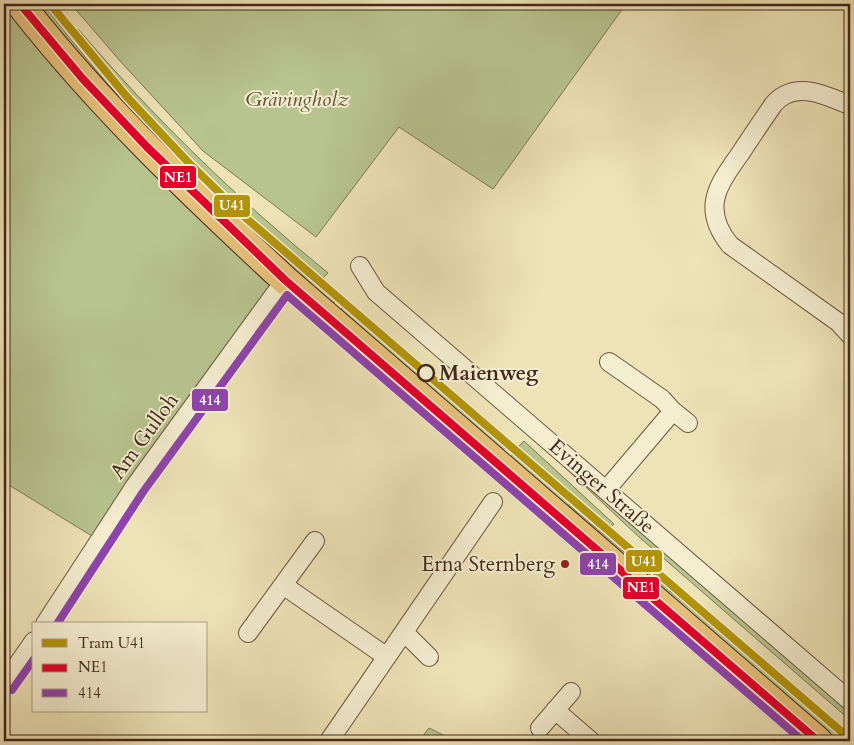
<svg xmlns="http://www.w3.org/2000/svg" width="854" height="745" viewBox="0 0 854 745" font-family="Cardo,serif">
  <rect width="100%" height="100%" fill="#eee3b7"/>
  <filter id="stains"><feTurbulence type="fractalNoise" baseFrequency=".004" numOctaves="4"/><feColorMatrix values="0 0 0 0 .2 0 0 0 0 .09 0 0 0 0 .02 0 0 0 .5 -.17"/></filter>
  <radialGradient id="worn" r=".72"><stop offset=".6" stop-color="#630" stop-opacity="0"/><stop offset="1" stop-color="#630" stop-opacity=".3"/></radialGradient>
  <path fill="#b8c48f" stroke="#7d7654" d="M 4,4 L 20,4 L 285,280 L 100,541 L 4,482 Z
    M 38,4 L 43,4 C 81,54 123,103 167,149 C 211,194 259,237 307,278 L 308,277 L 336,300 L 332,305 L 216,204 L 59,36 Z
    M 71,4 L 626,4 L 493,189 L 399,127 L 316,237 L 203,151 L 121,62 Z
    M 78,29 C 154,118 237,199 328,273 L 322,279 C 273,237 225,194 179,148 C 143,110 109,71 76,31 Z
    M 343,307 L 506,447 L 502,451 L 339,311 Z
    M 524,441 L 614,524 L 611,527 L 518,447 Z
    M 541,442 L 850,711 L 850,720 L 639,537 L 539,443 Z
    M 513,454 L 570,503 L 569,505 L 846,741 L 836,741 L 510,458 Z
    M 429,728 L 455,741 L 419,741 Z"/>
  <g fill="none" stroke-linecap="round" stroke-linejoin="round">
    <g stroke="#6d5641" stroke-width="20">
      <path id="minor" d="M 850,105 C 830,98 806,84 785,95 C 781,97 776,101 773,105 C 762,121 751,137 740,154 C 717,186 701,209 730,245 L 838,322 L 850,335
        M 360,266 L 376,292 L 850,701
        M 609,362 L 662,399 L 673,411 L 688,423
        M 606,490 L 673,411
        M 283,585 L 387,657
        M 45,624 L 135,486 L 285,280
        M 404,632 L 429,657
        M 248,633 L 315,541
        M 4,684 L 34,641
        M 555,710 L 591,741
        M 540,728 L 571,692
        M 329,741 L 493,502"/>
    </g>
    <g stroke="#42271a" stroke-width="30">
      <path id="primary" d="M 20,4 C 99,105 191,193 285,280 L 818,741"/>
    </g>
    <use href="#minor" stroke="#f4edd0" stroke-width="18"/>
    <use href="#primary" stroke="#e7c27c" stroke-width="28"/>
    <g stroke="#f4edd0" stroke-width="11">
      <path id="bus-1" d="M 20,4 L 82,78 L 147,147 L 285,280 L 818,741"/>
    </g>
    <g stroke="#f4edd0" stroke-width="11">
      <path id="bus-2" d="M 57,624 L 143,492 L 287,295 L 803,741
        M 12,690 L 34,659"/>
    </g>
    <use href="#bus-1" stroke="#e4002b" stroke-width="8"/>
    <use href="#bus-2" stroke="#8e44ad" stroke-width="8"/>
    <g stroke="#f4edd0" stroke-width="11">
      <path id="tram-1" d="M 50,4 L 127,97 L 187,161 L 239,212 L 850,739"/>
    </g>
    <use href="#tram-1" stroke="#b2940a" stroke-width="8"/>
  </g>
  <circle fill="#f4edd0" stroke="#42271a" stroke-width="2.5" cx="426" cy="373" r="8"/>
  <circle fill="#8f2418" stroke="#f4edd0" stroke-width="2" cx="565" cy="564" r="5"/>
  <g text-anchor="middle" stroke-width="4" stroke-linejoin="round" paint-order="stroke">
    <g font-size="21" font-style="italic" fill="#604e37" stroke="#f4edd0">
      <text x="297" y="106">Grävingholz</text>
    </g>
    <g font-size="21" font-weight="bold" fill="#42271a" stroke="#f4edd0" text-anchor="start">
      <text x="439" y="380">Maienweg</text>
    </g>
    <g font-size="21" fill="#42271a" stroke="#f4edd0">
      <text transform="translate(144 436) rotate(-54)" y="7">Am Gulloh</text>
      <text transform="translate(602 486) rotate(41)" y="7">Evinger Straße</text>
    </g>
    <g font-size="21" fill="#42271a" stroke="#f4edd0" text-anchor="end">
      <text x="555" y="571">Erna Sternberg</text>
    </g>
  </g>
  <g stroke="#f4edd0" stroke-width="2">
    <rect x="159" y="165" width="38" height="24" rx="5" fill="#e4002b"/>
    <rect x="213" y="194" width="38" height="24" rx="5" fill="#b2940a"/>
    <rect x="191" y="388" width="38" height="24" rx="5" fill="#8e44ad"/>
    <rect x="625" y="549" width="38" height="24" rx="5" fill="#b2940a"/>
    <rect x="579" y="552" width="38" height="24" rx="5" fill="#8e44ad"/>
    <rect x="622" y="576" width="38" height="24" rx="5" fill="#e4002b"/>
  </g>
  <g font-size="14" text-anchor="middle" font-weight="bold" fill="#fff">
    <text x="178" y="182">NE1</text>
    <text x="232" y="210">U41</text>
    <text x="210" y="405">414</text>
    <text x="644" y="566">U41</text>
    <text x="598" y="569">414</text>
    <text x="641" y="592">NE1</text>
  </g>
  <rect width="854" height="745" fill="none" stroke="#eee3b7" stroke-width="20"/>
  <rect x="5" y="5" width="844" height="735" fill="none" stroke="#42271a" stroke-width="2.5"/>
  <rect x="10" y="10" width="834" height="725" fill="none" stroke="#42271a"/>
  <rect x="32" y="622" width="175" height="90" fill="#f4edd0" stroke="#ad9e87"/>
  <rect x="42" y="639" width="25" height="8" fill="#b2940a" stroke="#ad9e87"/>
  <text x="78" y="648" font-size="15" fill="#42271a">Tram U41</text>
  <rect x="42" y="664" width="25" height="8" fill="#e4002b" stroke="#ad9e87"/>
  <text x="78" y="672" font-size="15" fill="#42271a">NE1</text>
  <rect x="42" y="689" width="25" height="8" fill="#8e44ad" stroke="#ad9e87"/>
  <text x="78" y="698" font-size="15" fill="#42271a">414</text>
  <rect width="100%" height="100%" filter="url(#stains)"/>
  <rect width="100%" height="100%" fill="url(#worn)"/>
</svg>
